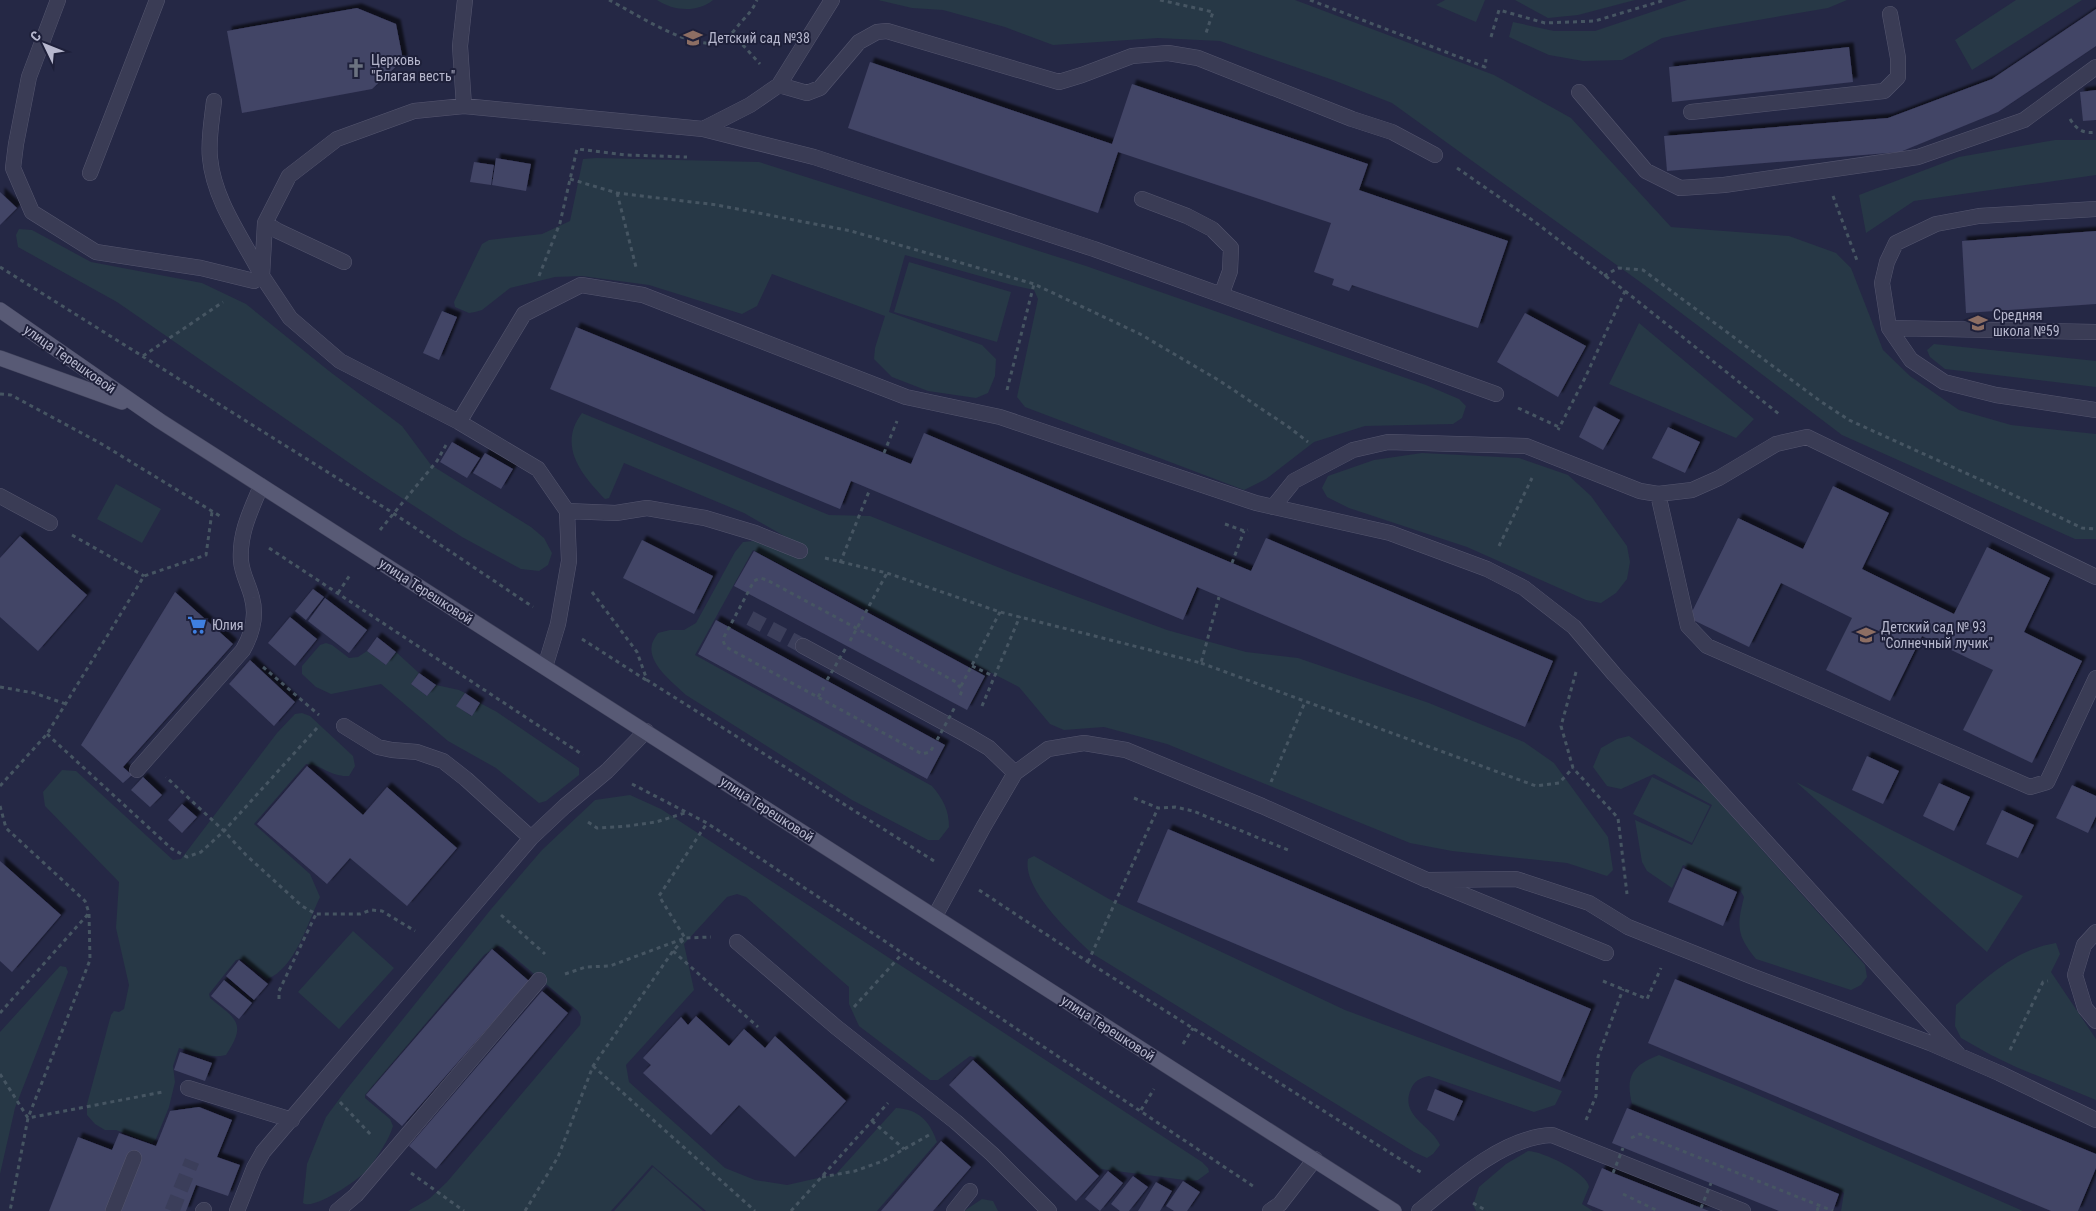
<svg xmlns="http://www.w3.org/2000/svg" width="2096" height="1211" viewBox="0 0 2096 1211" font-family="'Roboto Condensed',sans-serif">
  <defs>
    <filter id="shadow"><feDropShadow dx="4.5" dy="-4.5" stdDeviation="1" flood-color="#0009"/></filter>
  </defs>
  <rect width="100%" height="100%" fill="#252845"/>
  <path fill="#273846" d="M 657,0 L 713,0 C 698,13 673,11 657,0 Z
    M 878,0 L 1295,0 L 1494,75 L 1571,118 L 1671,227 L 1789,236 L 1836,253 L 1851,268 L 1883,350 L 1910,376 L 1959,410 L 2011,425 L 2096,434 L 2096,539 L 2075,539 L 1842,435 L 1643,284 L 1392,103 L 1333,80 L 1220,41 L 1158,38 L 1053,45 L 1005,27 L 943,10 L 912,8 Z
    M 1445,0 L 1485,0 L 1476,22 L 1436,5 Z
    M 1515,0 L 1635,0 L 1578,15 L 1548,18 Z
    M 1687,0 L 1847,0 L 1828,8 L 1712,28 L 1662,38 L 1622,60 L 1583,61 L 1549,55 L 1509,37 L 1513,22 L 1554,31 L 1595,31 Z
    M 2016,0 L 2082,0 L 1972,70 L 1955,40 Z
    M 2055,140 L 2096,140 L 2096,175 L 1914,201 L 1866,233 L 1859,195 L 1959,157 Z
    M 597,158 L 759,162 L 1086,266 L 1426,385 L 1459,399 L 1466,406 L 1462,418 L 1453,424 L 1365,426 L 1314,442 L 1266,479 L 1244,490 L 1025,407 L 1017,397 L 1038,299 L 1034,290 L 1012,285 L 905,255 L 889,312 L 982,345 L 996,359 L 995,376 L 988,393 L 976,398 L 928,391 L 892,377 L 874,359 L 875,348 L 885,316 L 772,274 L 757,306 L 742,314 L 649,285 L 582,276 L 555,277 L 510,288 L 482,310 L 475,312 L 469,313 L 455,307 L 454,302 L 482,244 L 489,240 L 542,234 L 570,221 L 583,159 Z
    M 19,229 L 32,230 L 91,262 L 202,283 L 246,304 L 329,371 L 402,426 L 431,465 L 531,527 L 544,538 L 552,553 L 548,565 L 539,571 L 521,569 L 462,537 L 371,478 L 117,302 L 18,247 L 16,235 Z
    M 909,262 L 1011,292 L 997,342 L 894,312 Z
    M 1639,323 L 1754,419 L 1736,438 L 1609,384 Z
    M 1934,344 L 2096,361 L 2096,387 L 1945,369 L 1930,357 L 1927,350 Z
    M 582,413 L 829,515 L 870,516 L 1015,574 L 1167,630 L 1246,652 L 1298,658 L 1429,703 L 1524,742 L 1554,763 L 1608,837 L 1613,870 L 1607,876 L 1567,863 L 1452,851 L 1410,843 L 1167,744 L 1104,727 L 1064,730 L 1050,724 L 1019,687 L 753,550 L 695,655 L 932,786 C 943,799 949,810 949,827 L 939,840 L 928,840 L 852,800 L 686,695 C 674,683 647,664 652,644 C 653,640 656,636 658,633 L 670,630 L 684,630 L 696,623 L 735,552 L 743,542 L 754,541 L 798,544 L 744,513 L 624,463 L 609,498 L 605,499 C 582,475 557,446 582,413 Z
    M 1422,453 L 1519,458 L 1568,475 L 1591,496 L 1627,546 L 1630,562 L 1627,579 L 1616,593 L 1601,603 L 1586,600 L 1467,547 L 1349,508 L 1327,497 L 1322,488 L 1328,476 L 1374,460 Z
    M 116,484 L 161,509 L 142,543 L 97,519 Z
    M 326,643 L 332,645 L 349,658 L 358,657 L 367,651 L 386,665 L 396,652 L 419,673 L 411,684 L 427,696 L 436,685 L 459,690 L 465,693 L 457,706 L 471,716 L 480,703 L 497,712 L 579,768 L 579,775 L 546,801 L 539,803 L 496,768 L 448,741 L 381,684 L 331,694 L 316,687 L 302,674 L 302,666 L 320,645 Z
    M 302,713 L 310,716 L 353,756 L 355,766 L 349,776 C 330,777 323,765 306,764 L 254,824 L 310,874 L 320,897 C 308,922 295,969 267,979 L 241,959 L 236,960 L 209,994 L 210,998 C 235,1019 248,1022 226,1055 C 209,1059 195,1052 179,1048 L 173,1066 L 175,1082 L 169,1107 L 156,1139 L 152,1143 L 116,1130 L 105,1130 L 95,1124 L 87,1115 L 87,1104 L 111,1015 L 114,1011 L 119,1012 L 124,1009 L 129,985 L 116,928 L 119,882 L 45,806 L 43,792 L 62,770 L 76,771 L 173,860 L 181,859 L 277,733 L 295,714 Z
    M 1629,736 L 1704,785 L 1865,965 L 1867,977 L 1861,985 L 1851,990 L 1756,959 C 1736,935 1737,925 1744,897 L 1740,890 L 1683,865 L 1672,888 L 1647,871 L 1642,862 L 1635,820 L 1692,845 L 1712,805 L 1654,774 L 1621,789 L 1607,786 L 1593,767 L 1601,748 L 1617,739 Z
    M 1652,777 L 1710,806 L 1692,843 L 1633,814 Z
    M 1796,782 L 2023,896 L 1987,952 Z
    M 630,795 L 661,809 L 1202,1162 L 1208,1168 L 1209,1172 L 1198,1180 L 1192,1181 L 1101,1169 L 974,1057 L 970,1056 L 938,1080 L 930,1080 L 859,1026 L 849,1004 L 849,987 L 746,897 L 737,894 L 727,897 L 684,944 L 694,990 L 626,1065 L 629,1082 L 725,1168 L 755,1180 L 787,1185 L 836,1174 L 896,1108 C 918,1109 930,1121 937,1142 L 877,1211 L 706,1211 L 652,1165 L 611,1211 L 408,1211 L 429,1199 L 447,1182 L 580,1025 L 581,1017 L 578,1011 L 502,947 L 498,946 L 484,955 L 365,1095 L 365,1098 L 390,1119 L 393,1126 C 389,1140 378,1155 370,1167 C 361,1179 313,1211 303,1203 L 307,1164 L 326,1117 L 346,1090 L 492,908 L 542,850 L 595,800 Z
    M 1034,856 L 1109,899 L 1345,1010 L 1562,1091 L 1555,1105 L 1534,1112 L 1429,1076 C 1420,1078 1414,1081 1411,1089 C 1399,1116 1431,1125 1440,1145 L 1433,1154 L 1427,1158 L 1414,1152 L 1093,954 C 1072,935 1022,889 1028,859 Z
    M 353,931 L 394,968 L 339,1029 L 298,992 Z
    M 2056,943 L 2060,954 L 2051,972 L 2096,1039 L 2096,1100 L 2016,1067 L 1991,1055 L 1961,1038 L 1955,1026 L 1956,1005 C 1984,979 2016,949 2056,943 Z
    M 60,966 L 66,967 L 68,972 L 15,1108 L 0,1174 L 0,1032 Z
    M 1659,1055 L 1742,1088 L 2023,1211 L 1841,1211 L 1844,1193 L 1838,1188 L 1632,1104 C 1625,1076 1633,1065 1659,1055 Z
    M 1528,1151 C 1542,1151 1588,1173 1589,1187 L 1582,1204 L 1593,1211 L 1476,1211 L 1473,1205 L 1479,1187 L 1506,1164 Z
    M 653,1167 L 703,1211 L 614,1211 Z
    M 982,1199 L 993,1201 L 998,1211 L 964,1211 Z"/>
  <path fill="#424466" filter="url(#shadow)" d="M 357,8 L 396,24 L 403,60 L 372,89 L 242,113 L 227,31 Z
    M 2096,9 L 2096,46 L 1998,112 L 1900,152 L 1667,171 L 1664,136 L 1888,118 L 1992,79 Z
    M 1849,47 L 1853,82 L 1672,102 L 1669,67 Z
    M 870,62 L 1112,144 L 1132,84 L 1368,164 L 1359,190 L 1508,241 L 1478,328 L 1352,285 L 1349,291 L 1332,285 L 1334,279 L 1314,272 L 1331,223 L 1118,152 L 1098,213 L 848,128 Z
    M 2096,90 L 2096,120 L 2083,121 L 2080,92 Z
    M 496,158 L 531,164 L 526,191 L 492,185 Z
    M 474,162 L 494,165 L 491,185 L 470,182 Z
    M 0,192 L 17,208 L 0,225 Z
    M 2096,231 L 2096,304 L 1966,313 L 1962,241 Z
    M 442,311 L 457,317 L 439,360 L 423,353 Z
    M 1525,313 L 1586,346 L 1558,397 L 1497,362 Z
    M 576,327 L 911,464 L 924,433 L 1251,571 L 1266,538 L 1553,661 L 1525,727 L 1197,587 L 1183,620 L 851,481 L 840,509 L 550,389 Z
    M 1594,406 L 1620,420 L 1603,450 L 1579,437 Z
    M 1668,427 L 1700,442 L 1685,473 L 1652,458 Z
    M 452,442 L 480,458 L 467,478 L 440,462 Z
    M 485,453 L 513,469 L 501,489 L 473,473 Z
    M 1833,486 L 1889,513 L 1862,569 L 1954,614 L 1987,547 L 2050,578 L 2024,632 L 2082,661 L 2032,763 L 1963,730 L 1993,670 L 1922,636 L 1890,701 L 1826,670 L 1852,618 L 1781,583 L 1749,647 L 1689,618 L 1738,518 L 1803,549 Z
    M 20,536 L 87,595 L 38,651 L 0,617 L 0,558 Z
    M 642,540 L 713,576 L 694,614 L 623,578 Z
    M 754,551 L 985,676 L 967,710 L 734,586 Z
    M 313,589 L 324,597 L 306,620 L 295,611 Z
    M 175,592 L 233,644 L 123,767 L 132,775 L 123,783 L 81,745 Z
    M 325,598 L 367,630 L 349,653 L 308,621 Z
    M 290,617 L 317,639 L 295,666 L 268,643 Z
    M 716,620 L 945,745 L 927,779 L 698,654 Z
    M 377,637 L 396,652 L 386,665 L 367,651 Z
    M 250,660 L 295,702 L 274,726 L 229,684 Z
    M 419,673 L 436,685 L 427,696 L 411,684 Z
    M 465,693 L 480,703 L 472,716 L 456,706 Z
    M 1867,756 L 1899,771 L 1883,804 L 1852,790 Z
    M 307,766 L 363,815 L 387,787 L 457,848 L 407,906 L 350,858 L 327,884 L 257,824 Z
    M 143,777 L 162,795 L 150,807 L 131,790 Z
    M 1939,783 L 1970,797 L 1954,831 L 1923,816 Z
    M 2072,785 L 2096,796 L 2096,816 L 2088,833 L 2056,818 Z
    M 182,804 L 197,817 L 182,833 L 168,820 Z
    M 2002,810 L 2034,825 L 2018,858 L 1986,844 Z
    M 1168,829 L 1591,1009 L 1560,1082 L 1137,902 Z
    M 0,861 L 61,915 L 12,972 L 0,961 Z
    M 1683,868 L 1737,892 L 1723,926 L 1668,902 Z
    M 492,949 L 529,981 L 402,1126 L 366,1095 Z
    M 239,960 L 268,984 L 254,1000 L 226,976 Z
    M 1675,979 L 2096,1154 L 2096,1168 L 2078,1211 L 2051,1211 L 1648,1043 Z
    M 224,980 L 252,1003 L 239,1019 L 211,996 Z
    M 542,991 L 568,1013 L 436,1169 L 409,1146 Z
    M 696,1016 L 729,1046 L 744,1029 L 765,1048 L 775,1036 L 846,1101 L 795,1157 L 739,1105 L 711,1135 L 643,1073 L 651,1065 L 643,1058 L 681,1017 L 688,1025 Z
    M 180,1052 L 212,1063 L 205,1081 L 174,1070 Z
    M 973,1060 L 1099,1176 L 1076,1201 L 949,1085 Z
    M 1435,1089 L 1463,1101 L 1454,1121 L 1427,1110 Z
    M 199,1107 L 232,1120 L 217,1157 L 240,1165 L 228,1196 L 196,1185 L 186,1211 L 49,1211 L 78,1137 L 112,1150 L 119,1133 L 156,1146 L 170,1111 Z
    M 1627,1108 L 1839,1194 L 1833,1211 L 1779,1211 L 1612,1143 Z
    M 941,1141 L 971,1167 L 933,1211 L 881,1211 Z
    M 1602,1168 L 1613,1173 L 1709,1211 L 1604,1211 L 1587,1204 Z
    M 1108,1171 L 1123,1183 L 1100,1211 L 1085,1199 Z
    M 1133,1176 L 1148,1187 L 1129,1211 L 1120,1211 L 1111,1204 Z
    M 1183,1181 L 1200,1192 L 1187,1211 L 1174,1211 L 1166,1206 Z
    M 1156,1182 L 1172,1191 L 1160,1211 L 1138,1211 Z"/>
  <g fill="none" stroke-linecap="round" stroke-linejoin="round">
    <path stroke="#3b3e5a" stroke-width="15" stroke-dasharray="15 8" stroke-linecap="butt" d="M 750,618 L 803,646
      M 172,1211 L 192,1161"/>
    <g stroke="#55566f" stroke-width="16">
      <path id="minor" d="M 58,0 L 29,77 L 16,144 L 13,168 L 32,212 L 96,252 L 201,268 L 254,281 L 262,276 C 243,239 214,201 210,158 C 208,140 212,119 214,101
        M 779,85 L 807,93 L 820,88 L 859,42 L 877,32 L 887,31 L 1059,82 L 1082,75 L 1132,56 L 1168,53 L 1198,58 L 1352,119 L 1392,132 L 1435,155
        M 1579,92 L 1646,171 L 1680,188 L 1724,185 L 1918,157 L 2024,120 L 2096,67
        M 464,106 L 460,46 L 465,0
        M 1691,112 L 1884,91 L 1898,77 L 1898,58 L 1890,14
        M 703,129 L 814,157 L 1094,249 L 1496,394
        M 90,173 L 157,0
        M 1142,199 L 1187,216 L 1212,229 L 1231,248 L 1230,271 L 1222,293
        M 2096,209 L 1979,216 L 1936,224 L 1896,243 L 1887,262 L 1882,283 L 1889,328 L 1911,360 L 1944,382 L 1996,395 L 2096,410
        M 265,223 L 278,231 L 344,262
        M 1889,328 L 2096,332
        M 459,422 L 524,314 L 581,285 L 643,295 L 906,397 L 1000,417 L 1256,503 L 1390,533 L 1487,569 L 1524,588 L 1574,627 L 1614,674 L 1958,1054
        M 1658,494 L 1688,626 L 1707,646 L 2030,787 L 2047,782 L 2096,678
        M 0,496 L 50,523
        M 1273,507 L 1294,481 L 1353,450 L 1388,442 L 1526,446 L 1640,491 L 1658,494 L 1692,490 L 1719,478 L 1776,444 L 1807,437 L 2096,577
        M 567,511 L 616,513 L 647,508 L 705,518 L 755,533 L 800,551
        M 803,646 L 967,735 L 989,748 L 1015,773
        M 545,667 L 558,624 L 569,561 L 567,511 L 538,469 L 459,422 L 340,361 L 290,318 L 262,276 L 265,223 L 289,176 L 337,139 L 414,111 L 464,106 L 703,129 L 750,105 L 779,85 L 832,0
        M 344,726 L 378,747 L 392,750 L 417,752 L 443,761 L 466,779 L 531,838
        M 137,770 L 243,650 C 252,634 257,616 252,598 C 249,585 242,574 241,561 C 239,533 251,510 261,486
        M 1433,882 L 1606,953
        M 935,916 L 984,826 L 1015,773 L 1048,749 L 1084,743 L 1126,750 L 1262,806 L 1427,880 L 1516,879 L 1589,903 L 1628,927 L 1751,976 L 1930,1043 L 1999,1073 L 2096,1120
        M 2096,932 L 2084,945 L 2075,975 L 2085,1008 L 2096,1021
        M 737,942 L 836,1027 L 956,1122 L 992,1154 L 1049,1211
        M 188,1088 L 292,1120
        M 113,1211 L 134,1158
        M 203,1211 L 204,1210
        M 237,1211 L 254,1168 L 263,1152 L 531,838 L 565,806 L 607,771 L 646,731
        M 337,1211 L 356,1195 L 539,980
        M 954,1211 L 970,1191
        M 1270,1211 L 1280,1204 L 1315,1159
        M 1419,1211 C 1455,1181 1504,1137 1552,1135 L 1743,1211"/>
    </g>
    <g stroke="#40425b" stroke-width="16">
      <path id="major" d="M 0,310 L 160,421 L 1394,1211
        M 0,358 L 122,402"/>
    </g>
    <path stroke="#465562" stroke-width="3" stroke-dasharray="4 4" stroke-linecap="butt" d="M 609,0 C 635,13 694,53 722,41 C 730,37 736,28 741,22 C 748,15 753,9 757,0
      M 1160,0 L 1213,12 L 1206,33
      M 1310,0 L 1485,67 L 1486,59
      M 732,33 L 760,64
      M 1491,37 L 1499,10 L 1545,23 L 1595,21 L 1665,0
      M 2070,119 C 2077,130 2084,134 2096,132
      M 1457,168 L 1535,222 L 1625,291 L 1585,378 L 1558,430
      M 570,179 L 617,193 L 717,205 L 851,231 L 1034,284 L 1140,334 L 1220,381 L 1290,428 L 1308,442
      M 617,193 L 636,267
      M 1833,196 L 1858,263
      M 0,267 L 393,513 L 533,607
      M 539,276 L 560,223 L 577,149 L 626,155 L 687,157
      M 1604,276 L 1618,268 L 1643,270 L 1820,401 L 1849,420 L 2003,490 L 2082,528 L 2096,529
      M 1625,291 L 1779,414
      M 143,356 L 223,302
      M 1007,390 L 1034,284
      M 0,394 L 11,395 L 100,443 L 220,516
      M 1518,408 L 1559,427
      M 884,453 L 897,421
      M 1225,524 L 1244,531 L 1248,530
      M 380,530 L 437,461 L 446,445
      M 72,535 L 144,576
      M 1499,546 L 1532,478
      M 269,548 L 583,755
      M 825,558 L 887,573 L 1000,612 L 1201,663 L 1219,597
      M 840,563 L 870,489
      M 1232,563 L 1244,531
      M 592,592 L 637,652 L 647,680 L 934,861
      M 338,593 L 350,575
      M 582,639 L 646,680
      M 850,641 L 887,573
      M 1201,663 L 1536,786 L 1559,783 L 1573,768
      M 972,666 L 993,676
      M 263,667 L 319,715
      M 1576,672 L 1561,726 L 1573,768 L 1618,818 L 1627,894
      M 961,686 L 1000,612
      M 0,687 L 34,693 L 66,704
      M 818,697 L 824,687
      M 982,706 L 1020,616
      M 317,728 L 224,831 L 246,855 L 302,906 L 316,914 L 360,914 L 371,910 L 382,911 L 415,931
      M 47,734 L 172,849 L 187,857 L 201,852 L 224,831 L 166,777
      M 933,747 L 930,752 L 922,754 L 726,647 L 723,641 L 724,637 L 754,581 L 760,578 L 767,580 L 956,682 L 962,690 L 959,699
      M 1271,782 L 1305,702
      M 632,784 L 707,823 L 1256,1188
      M 0,786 L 47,734 L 144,576 L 206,555 L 212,512
      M 1134,798 L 1158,808 L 1175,807 L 1193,811 L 1288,850
      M 0,806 L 6,828 L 85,901 L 89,913 L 90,960 L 28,1118 L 10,1211
      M 588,822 L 597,828 L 628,826 L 656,822 L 688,812
      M 979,890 L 1088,962 L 1422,1173
      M 501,915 L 545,954
      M 673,951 L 758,1027
      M 1088,962 L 1158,808
      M 565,974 L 586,967 L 610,966 L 685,938 L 659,896 L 707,823
      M 1603,981 L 1647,999 L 1661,968
      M 279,999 L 279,991 L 316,914
      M 854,1007 L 902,954
      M 0,1013 L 89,913
      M 1183,1044 L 1193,1028
      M 2010,1050 L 2043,982 L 2048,981
      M 593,1066 L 755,1211
      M 0,1074 L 28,1118 L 163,1092
      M 340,1102 L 372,1136
      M 1141,1110 L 1154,1089
      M 1586,1120 L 1596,1096 L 1598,1057 L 1623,989
      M 872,1121 L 904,1149
      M 1631,1138 L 1640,1134 L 1833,1211
      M 411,1173 L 464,1211
      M 822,1177 L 855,1171 L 883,1161 L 929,1135
      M 1623,1194 L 1658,1211
      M 1473,1203 L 1487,1211
      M 525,1211 L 558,1157 L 593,1066 L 673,951 L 685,938 L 711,937
      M 791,1211 L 888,1103
      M 1817,1211 L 1819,1205"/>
    <use href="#minor" stroke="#3a3c55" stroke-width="15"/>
    <use href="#major" stroke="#585a75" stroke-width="15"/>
    <path stroke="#465562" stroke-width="3" stroke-dasharray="4 4" stroke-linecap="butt" d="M 827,680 L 847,646
      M 937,740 L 956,705
      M 1613,1173 L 1623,1148
      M 1701,1208 L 1711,1183"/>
  </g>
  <defs>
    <g id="school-bare" transform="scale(1.5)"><path d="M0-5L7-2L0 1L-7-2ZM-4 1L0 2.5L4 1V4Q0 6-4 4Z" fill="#8d6e63" stroke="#1e203a" stroke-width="2.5" paint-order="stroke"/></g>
    <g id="church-bare" transform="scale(1.5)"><path d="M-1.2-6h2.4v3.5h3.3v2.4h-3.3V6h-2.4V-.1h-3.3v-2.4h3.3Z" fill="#6b7280" stroke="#1e203a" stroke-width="2.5" paint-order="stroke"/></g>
    <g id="supermarket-bare" transform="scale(1.5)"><path d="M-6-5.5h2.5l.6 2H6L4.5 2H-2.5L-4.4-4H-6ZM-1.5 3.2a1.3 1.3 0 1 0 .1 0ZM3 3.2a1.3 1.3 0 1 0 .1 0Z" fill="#3f7fe0" stroke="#1e203a" stroke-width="2.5" paint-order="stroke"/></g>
  </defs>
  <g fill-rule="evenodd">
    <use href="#school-bare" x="693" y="38"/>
    <use href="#church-bare" x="356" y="68"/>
    <use href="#school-bare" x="1978" y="323"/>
    <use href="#supermarket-bare" x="197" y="625"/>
    <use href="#school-bare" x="1866" y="635"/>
  </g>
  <g text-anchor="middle" stroke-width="4" stroke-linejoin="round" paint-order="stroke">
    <g font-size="14" fill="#b7b8ce" stroke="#1e203a" text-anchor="start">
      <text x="708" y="43">Детский сад №38</text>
      <text x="371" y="65">Церковь<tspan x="371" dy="16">"Благая весть"</tspan></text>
      <text x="1993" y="320">Средняя<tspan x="1993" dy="16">школа №59</tspan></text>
      <text x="212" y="630">Юлия</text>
      <text x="1881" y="632">Детский сад № 93<tspan x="1881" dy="16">"Солнечный лучик"</tspan></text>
    </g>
    <g font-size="14" fill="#b7b8ce" stroke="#1e203a">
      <text transform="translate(70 359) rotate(35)" y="5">улица Терешковой</text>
      <text transform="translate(426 591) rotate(33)" y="5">улица Терешковой</text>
      <text transform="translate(767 809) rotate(33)" y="5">улица Терешковой</text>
      <text transform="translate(1108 1028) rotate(33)" y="5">улица Терешковой</text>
    </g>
  </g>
  <g transform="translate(45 45) rotate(313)" stroke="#1e203a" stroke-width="4" paint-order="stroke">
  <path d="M0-4L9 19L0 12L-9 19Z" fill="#b7b8ce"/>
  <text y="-8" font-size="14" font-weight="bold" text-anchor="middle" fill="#b7b8ce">С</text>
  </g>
</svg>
